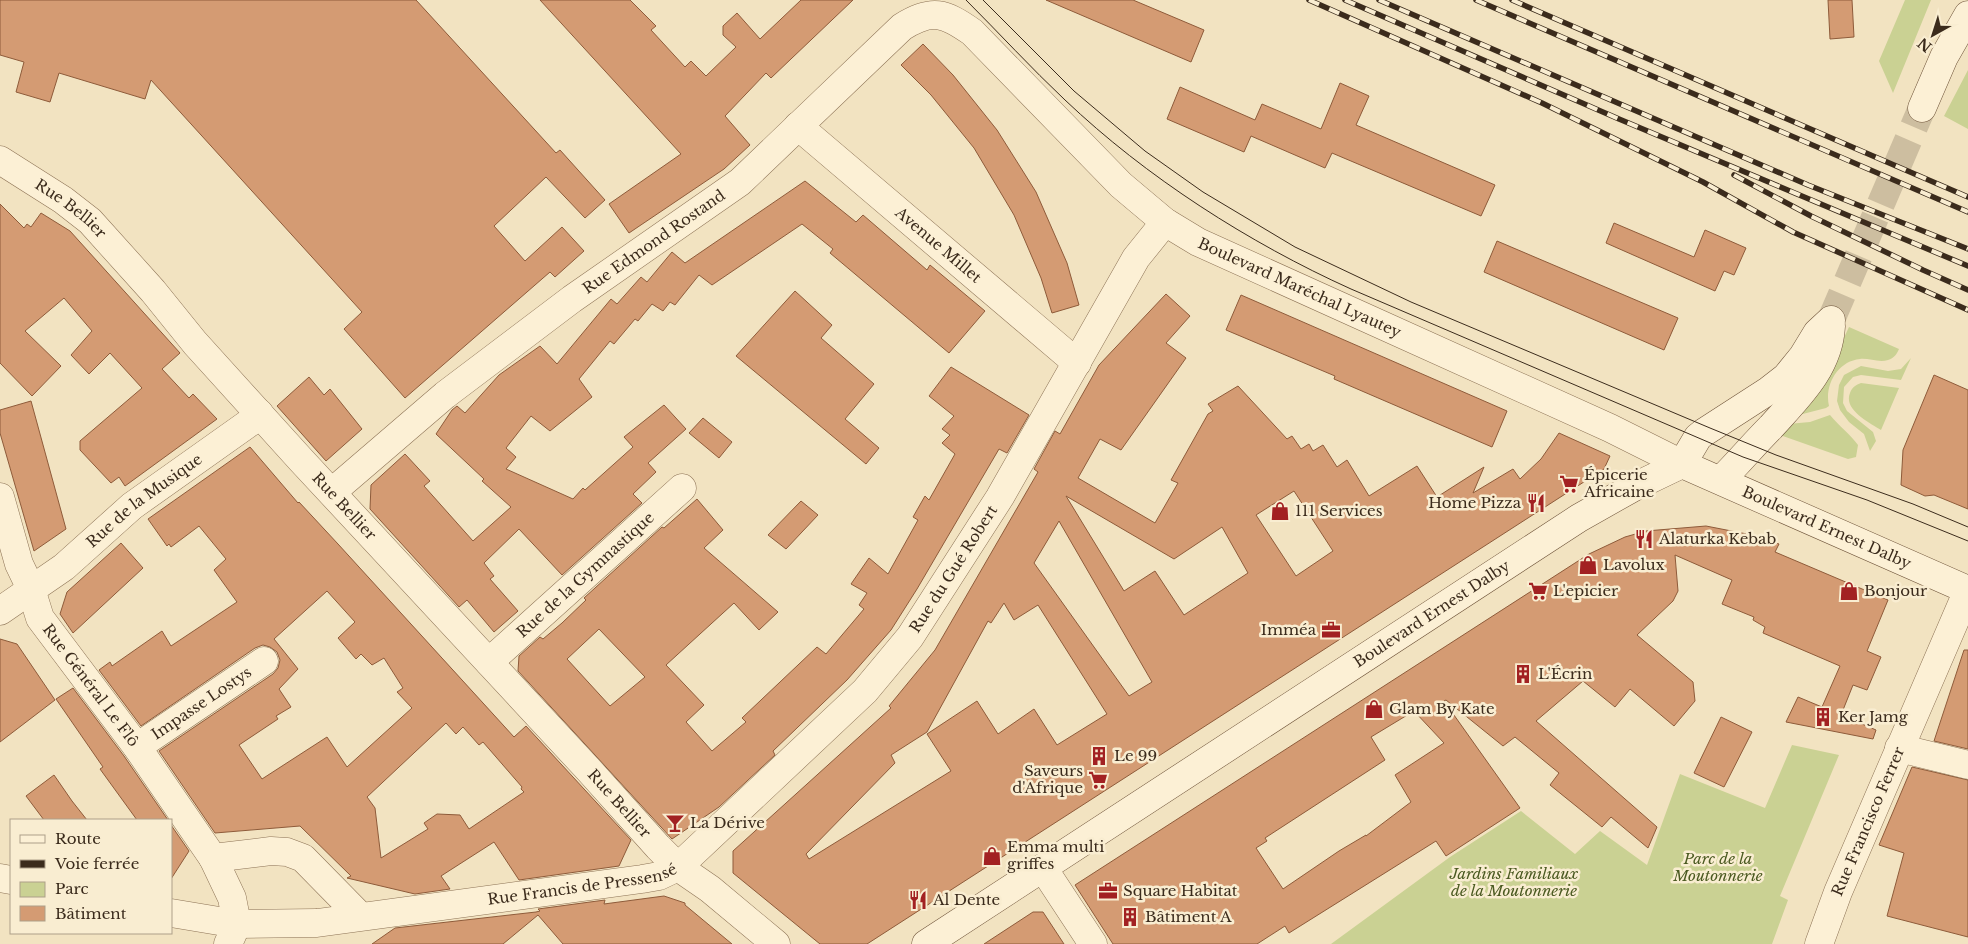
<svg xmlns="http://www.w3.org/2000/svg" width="1968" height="944" viewBox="0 0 1968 944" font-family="'Libre Baskerville',serif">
  <rect width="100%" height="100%" fill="#f2e3c1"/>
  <path fill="#cad193" d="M 1905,0 L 1931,0 L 1893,93 L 1879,61 Z
    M 1968,70 L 1968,129 L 1944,116 Z
    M 1849,327 L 1899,349 C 1897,354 1894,358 1888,360 C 1879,363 1869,358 1860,359 C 1838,361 1824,385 1829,406 L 1826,408 L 1795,416 L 1833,361 Z
    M 1911,358 L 1901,380 L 1861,375 L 1853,377 L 1844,387 L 1843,403 L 1847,411 L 1873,432 L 1876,441 L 1870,451 L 1864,434 L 1849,422 L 1840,410 L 1837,401 L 1839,385 L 1844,375 L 1861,366 L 1888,371 L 1901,369 Z
    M 1861,383 L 1899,388 L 1881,430 C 1870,423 1843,410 1850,393 C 1852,387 1856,385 1861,383 Z
    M 1830,415 C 1839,426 1850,434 1858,445 L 1856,457 L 1848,459 L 1780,435 L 1788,424 L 1810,422 Z
    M 1792,745 L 1839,755 L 1780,896 L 1788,900 L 1772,944 L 1331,944 L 1450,857 L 1521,811 L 1575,854 L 1600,831 L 1647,865 L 1680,774 L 1765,808 Z"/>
  <path fill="#d49b73" stroke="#8e5b3a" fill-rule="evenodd" d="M 0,0 L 416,0 L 556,153 L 560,150 L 605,200 L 585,218 L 546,177 L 494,226 L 525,261 L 562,227 L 584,251 L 555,277 L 550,272 L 405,398 L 344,329 L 362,312 L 151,80 L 145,99 L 59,73 L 50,102 L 16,92 L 24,62 L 0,55 Z
    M 540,0 L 630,0 L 656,26 L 651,30 L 685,67 L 691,61 L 706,76 L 736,47 L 723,35 L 723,26 L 737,13 L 760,39 L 801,0 L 853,0 L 771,78 L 766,73 L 725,116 L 750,145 L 724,169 L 629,233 L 609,204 L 681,154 Z
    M 1046,0 L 1133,0 L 1204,30 L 1191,62 Z
    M 1828,0 L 1852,0 L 1854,37 L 1830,39 Z
    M 923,44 L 953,75 L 997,130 L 1036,192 L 1067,263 L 1079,305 L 1052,313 L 1041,278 L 1014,215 L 974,148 L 931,95 L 901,65 Z
    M 1340,83 L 1369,96 L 1356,125 L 1495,185 L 1481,216 L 1332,153 L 1325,168 L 1251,136 L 1244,152 L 1167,119 L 1180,87 L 1255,120 L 1262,104 L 1321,129 Z
    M 805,181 L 856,222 L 863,215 L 927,270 L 930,265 L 985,311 L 949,353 L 830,253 L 833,249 L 802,224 L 712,285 L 699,275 L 675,305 L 670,302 L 663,311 L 652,304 L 638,321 L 635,319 L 614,344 L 610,341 L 579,379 L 592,397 L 550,431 L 531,416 L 506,448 L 516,457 L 506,469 L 573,499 L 583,488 L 585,490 L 633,447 L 624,437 L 664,405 L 686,429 L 648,463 L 656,472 L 633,494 L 642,503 L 562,575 L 519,529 L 484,563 L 494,576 L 490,579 L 518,611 L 494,632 L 467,600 L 459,607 L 370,509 L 371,485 L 405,454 L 430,481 L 424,486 L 473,541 L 511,507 L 482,481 L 484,479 L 436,434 L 452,410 L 457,406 L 465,413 L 499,375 L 540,346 L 557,364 L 611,299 L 617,304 L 641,277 L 647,282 L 672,252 L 685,263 Z
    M 0,204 L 24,228 L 27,224 L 31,227 L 41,213 L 70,231 L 180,353 L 162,369 L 189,398 L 193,394 L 217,419 L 125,486 L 119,477 L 111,483 L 80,450 L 80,441 L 142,388 L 110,353 L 89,374 L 71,355 L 92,331 L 64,298 L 25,331 L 61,366 L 32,396 L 0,363 Z
    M 1614,223 L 1694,257 L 1705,230 L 1746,248 L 1734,275 L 1724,271 L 1715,291 L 1606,243 Z
    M 1497,241 L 1678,318 L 1664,350 L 1484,272 Z
    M 795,291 L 832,325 L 821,338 L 874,384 L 845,419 L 879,448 L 866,464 L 736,356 Z
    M 1166,294 L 1190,316 L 1166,343 L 1186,358 L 1121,450 L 1100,439 L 1078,478 L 1155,523 L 1178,483 L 1171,480 L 1208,414 L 1213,411 L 1208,404 L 1238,386 L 1287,439 L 1292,436 L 1301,449 L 1309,444 L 1313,451 L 1323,445 L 1337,467 L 1347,460 L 1369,496 L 1417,466 L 1437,497 L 1484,467 L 1473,493 L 1513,469 L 1520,479 L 1541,459 L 1559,433 L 1610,456 L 1604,469 L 867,944 L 820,944 L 733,873 L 733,851 L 891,708 L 889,706 L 935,650 L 1038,472 L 1034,469 L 1055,431 L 1060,434 L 1099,365 ZM 1294,491 L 1333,551 L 1296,576 L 1256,515 ZM 1066,496 L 1174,559 L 1222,527 L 1248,573 L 1184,615 L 1155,571 L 1124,591 ZM 1059,521 L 1152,682 L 1129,696 L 1034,563 ZM 1004,603 L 1014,620 L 1038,605 L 1107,714 L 1057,745 L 1034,709 L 998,734 L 977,701 L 927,734 L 951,771 L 809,859 L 806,854 L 895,763 L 891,755 L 927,732 L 988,621 L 991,623 Z
    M 1241,295 L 1507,411 L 1492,447 L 1334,379 L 1335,376 L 1226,330 Z
    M 951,367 L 1029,415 L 1007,453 L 999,449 L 917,589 L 891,630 L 847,680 L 773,751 L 775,755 L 719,807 L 672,839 L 518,671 L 519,656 L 540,637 L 543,639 L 562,623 L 586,600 L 584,598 L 662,527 L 664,528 L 697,499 L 723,530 L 704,548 L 778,612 L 759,630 L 734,603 L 666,665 L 704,705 L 686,722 L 712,751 L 746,722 L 742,718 L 817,647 L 826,654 L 864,609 L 859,605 L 867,593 L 851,584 L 869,558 L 888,574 L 918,520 L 913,517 L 925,496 L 929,500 L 955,454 L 942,443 L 950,435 L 942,429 L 954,416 L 929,396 ZM 599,629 L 645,677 L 610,706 L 567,659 Z
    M 1934,375 L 1968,390 L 1968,509 L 1934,495 L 1925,496 L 1901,485 L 1903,450 Z
    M 309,377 L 324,395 L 330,389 L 362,429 L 326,461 L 277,406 Z
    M 31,401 L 66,529 L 34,551 L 0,433 L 0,410 Z
    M 703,418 L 732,442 L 719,458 L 689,433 Z
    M 250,447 L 298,503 L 299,502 L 338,544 L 514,737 L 526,726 L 631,840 L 619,866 L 519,880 L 494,842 L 441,876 L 450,889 L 415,894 L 347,878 L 351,876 L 300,826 L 215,833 L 159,751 L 273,674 L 278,668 L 280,660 L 277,652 L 270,647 L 263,645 L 255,648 L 141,726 L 99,670 L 110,662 L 112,666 L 162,631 L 171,646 L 237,602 L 214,570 L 226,559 L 199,526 L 171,547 L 169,544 L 167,546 L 148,519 ZM 327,591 L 355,622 L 338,638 L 356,659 L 361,654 L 372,665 L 384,658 L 403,688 L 397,692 L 412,708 L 347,767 L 327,737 L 262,779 L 239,745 L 278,719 L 276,716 L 291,707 L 279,689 L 298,669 L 274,639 ZM 446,723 L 456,734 L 463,727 L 479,745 L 483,742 L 522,787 L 521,789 L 524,792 L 469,829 L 460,815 L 437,814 L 424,823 L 428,829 L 381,858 L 375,808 L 367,797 Z
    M 801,501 L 818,515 L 786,549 L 768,535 Z
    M 1706,526 L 1757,536 L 1779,544 L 1775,552 L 1888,600 L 1867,651 L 1881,657 L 1867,690 L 1853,685 L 1841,715 L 1876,730 L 1873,739 L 1786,722 L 1798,697 L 1822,707 L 1840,666 L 1763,633 L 1765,627 L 1753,620 L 1754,617 L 1722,604 L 1732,580 L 1675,555 L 1678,591 L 1673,601 L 1637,635 L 1693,682 L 1695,701 L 1674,726 L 1630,689 L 1615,707 L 1583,681 L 1536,721 L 1657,827 L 1648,848 L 1611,817 L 1602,827 L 1550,785 L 1559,773 L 1515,737 L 1503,746 L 1446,700 L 1444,701 L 1520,808 L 1446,856 L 1436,841 L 1289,933 L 1285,926 L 1257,944 L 1113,944 L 1075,885 L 1589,554 L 1625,537 L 1646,531 ZM 1414,711 L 1444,743 L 1395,775 L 1411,802 L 1366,836 L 1366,835 L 1339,851 L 1283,889 L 1256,848 L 1267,841 L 1265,838 L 1385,760 L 1371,737 Z
    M 121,543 L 143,568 L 73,633 L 60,614 L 67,592 Z
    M 0,639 L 17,644 L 55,700 L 0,742 Z
    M 1964,650 L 1968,650 L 1968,749 L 1934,741 Z
    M 73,688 L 124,756 L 168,820 L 137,820 L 100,769 L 103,767 L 56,699 Z
    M 1721,717 L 1752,732 L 1724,787 L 1694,773 Z
    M 1912,767 L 1968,780 L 1968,937 L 1887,916 L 1904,853 L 1879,845 Z
    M 54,775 L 72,801 L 87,820 L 44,820 L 26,796 Z
    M 171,825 L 189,851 L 171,879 Z
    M 664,896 L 685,903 L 685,905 L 732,944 L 563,944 L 538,915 L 503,944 L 372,944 L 395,928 L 536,912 L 540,911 L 538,909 L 605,900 L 604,904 Z
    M 1033,912 L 1043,912 L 1064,944 L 984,944 Z"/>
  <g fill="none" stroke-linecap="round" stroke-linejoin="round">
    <path stroke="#cdbea0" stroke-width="28" stroke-dasharray="28 14" stroke-linecap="butt" d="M 1831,320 L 1922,108"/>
    <g stroke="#8d7356" stroke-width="29">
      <g id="street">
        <path id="s1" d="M 798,126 L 1077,363"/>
        <path id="s2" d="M 0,160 L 63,200 L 90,221 L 153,291 L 195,343 L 301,460 L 588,769 L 658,847 L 678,867 L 710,889 L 776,944"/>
        <path id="s3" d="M 332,492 L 445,395 L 572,299 L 740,182 L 902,27 C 932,8 945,13 972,32 L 1121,185 L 1165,222 L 1198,242 L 1610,428 L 1682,464"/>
        <path id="s4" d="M 0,497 L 19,564 L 31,589 L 40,618 L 137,747 L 213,858 L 232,898 L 237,924 L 228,944"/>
        <path id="s5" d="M 0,611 L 64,567 L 132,506 L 249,423 L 259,413"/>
        <path id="s6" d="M 489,662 L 682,488"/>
        <path id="s7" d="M 137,747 L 264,661"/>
        <path d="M 1899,748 L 1968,765"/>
        <path d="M 213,858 L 271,851 L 287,852 L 303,858 L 360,916"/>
        <path d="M 1043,868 L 1093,944"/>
        <path d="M 0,878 L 11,880"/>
        <path id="s8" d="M 171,913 L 237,924 L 317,923 L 642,879 L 659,876 L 678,867 L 865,691 L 910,637 L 1000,497 L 1136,258 L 1165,222"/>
        <path id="s9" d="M 1819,944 L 1838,892 L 1968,590"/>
      </g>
    </g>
    <g stroke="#6f543a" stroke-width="29">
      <g id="secondary">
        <path d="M 1922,108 L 1944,57 L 1968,15"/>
        <path d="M 1682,464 L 1698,437 L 1703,433 L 1768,391 L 1786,377 L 1803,356 L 1817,333 L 1831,320"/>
        <path d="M 1721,480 C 1738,463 1754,444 1771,427 C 1798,397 1829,368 1831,326"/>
        <path id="s10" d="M 926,944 L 1579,518 L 1634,487 L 1682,464 L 1968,590"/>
      </g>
    </g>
    <use href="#street" stroke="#fcf0d5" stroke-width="28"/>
    <use href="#secondary" stroke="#fcf0d5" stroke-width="28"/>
    <path stroke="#3b2b1c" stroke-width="1" d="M 966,0 C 999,33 1031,68 1065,100 C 1146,177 1249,243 1351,289 L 1743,457 L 1867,500 L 1968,541
      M 983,0 L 1074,91 L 1145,151 L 1203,192 L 1295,247 L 1411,302 L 1710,428 L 1776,455 L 1913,504 L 1968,527"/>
    <g stroke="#3b2b1c" stroke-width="5.5">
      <path id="rail" d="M 1309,0 L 1542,103 L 1703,182 L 1793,232 L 1968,310
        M 1345,0 L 1619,119 L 1968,266
        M 1379,0 L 1808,185 L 1968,249
        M 1476,0 L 1968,212
        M 1512,0 L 1968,197
        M 1734,175 L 1811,216 L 1923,270 L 1968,290"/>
    </g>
    <use href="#rail" stroke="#f9edd1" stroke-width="4" stroke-dasharray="11" stroke-linecap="butt"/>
  </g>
  <defs>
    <g id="supermarket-bare" transform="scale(1.5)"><path d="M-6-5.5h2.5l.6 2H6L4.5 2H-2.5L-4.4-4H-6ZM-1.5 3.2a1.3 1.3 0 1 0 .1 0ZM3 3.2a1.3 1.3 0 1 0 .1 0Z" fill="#a22122" stroke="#f9edd1" stroke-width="2.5" paint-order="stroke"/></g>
    <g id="restaurant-bare" transform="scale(1.5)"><path d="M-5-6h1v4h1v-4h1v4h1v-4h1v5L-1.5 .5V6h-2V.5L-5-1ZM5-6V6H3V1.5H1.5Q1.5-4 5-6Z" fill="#a22122" stroke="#f9edd1" stroke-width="2.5" paint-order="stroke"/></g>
    <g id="shop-bare" transform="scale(1.5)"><path d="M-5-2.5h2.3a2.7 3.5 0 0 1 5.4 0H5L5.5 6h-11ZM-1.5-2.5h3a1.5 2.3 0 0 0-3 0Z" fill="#a22122" stroke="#f9edd1" stroke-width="2.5" paint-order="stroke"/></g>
    <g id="office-bare" transform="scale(1.5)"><path d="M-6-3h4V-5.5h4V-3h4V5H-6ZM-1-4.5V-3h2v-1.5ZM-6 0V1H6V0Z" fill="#a22122" stroke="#f9edd1" stroke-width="2.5" paint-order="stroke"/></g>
    <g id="building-bare" transform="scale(1.5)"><path d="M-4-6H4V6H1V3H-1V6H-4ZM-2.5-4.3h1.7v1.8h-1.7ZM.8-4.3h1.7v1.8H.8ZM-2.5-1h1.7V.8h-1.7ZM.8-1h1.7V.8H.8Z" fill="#a22122" stroke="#f9edd1" stroke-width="2.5" paint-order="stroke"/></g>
    <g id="bar-bare" transform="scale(1.5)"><path d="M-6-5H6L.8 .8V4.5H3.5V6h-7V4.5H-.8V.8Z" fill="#a22122" stroke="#f9edd1" stroke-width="2.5" paint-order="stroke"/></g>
  </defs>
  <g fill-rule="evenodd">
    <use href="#supermarket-bare" x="1569" y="484"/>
    <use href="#restaurant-bare" x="1536" y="503"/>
    <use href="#shop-bare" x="1280" y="511"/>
    <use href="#restaurant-bare" x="1644" y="539"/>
    <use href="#shop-bare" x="1588" y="565"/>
    <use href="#supermarket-bare" x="1538" y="591"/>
    <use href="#shop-bare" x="1849" y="591"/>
    <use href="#office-bare" x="1331" y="630"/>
    <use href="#building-bare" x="1523" y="674"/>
    <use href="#shop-bare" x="1374" y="709"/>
    <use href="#building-bare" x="1823" y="717"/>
    <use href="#building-bare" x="1099" y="756"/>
    <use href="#supermarket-bare" x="1098" y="780"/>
    <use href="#bar-bare" x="675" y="823"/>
    <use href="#shop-bare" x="992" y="856"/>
    <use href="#office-bare" x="1108" y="891"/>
    <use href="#restaurant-bare" x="918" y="900"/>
    <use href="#building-bare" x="1130" y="917"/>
  </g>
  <g text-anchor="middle" stroke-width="5" stroke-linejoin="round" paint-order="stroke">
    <g font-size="15" fill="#3b2b1c" stroke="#f9edd1">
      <text dy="5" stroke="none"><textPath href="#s2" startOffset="86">Rue Bellier</textPath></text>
      <text dy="5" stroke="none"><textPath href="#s3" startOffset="408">Rue Edmond Rostand</textPath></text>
      <text dy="5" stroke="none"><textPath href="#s1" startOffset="184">Avenue Millet</textPath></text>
      <text dy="5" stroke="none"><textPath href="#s3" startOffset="1235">Boulevard Maréchal Lyautey</textPath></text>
      <text dy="5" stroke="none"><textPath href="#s5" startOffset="182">Rue de la Musique</textPath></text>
      <text dy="5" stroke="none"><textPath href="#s2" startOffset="491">Rue Bellier</textPath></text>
      <text dy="5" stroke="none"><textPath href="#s10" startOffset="1054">Boulevard Ernest Dalby</textPath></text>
      <text dy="5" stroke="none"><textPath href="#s8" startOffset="921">Rue du Gué Robert</textPath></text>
      <text dy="5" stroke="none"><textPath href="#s6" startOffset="130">Rue de la Gymnastique</textPath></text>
      <text dy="5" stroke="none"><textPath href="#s10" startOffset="604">Boulevard Ernest Dalby</textPath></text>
      <text dy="5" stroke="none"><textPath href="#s4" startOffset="212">Rue Général Le Flô</textPath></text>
      <text dy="5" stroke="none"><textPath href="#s7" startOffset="78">Impasse Lostys</textPath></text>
      <text dy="5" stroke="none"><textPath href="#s2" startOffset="896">Rue Bellier</textPath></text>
      <text dy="5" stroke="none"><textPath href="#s9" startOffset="132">Rue Francisco Ferrer</textPath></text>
      <text dy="5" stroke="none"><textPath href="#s8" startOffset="415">Rue Francis de Pressensé</textPath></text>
    </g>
    <g font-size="15" fill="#3b2b1c" stroke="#f9edd1" text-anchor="start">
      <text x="1584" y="480">Épicerie<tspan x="1584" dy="17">Africaine</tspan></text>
      <text x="1521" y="508" text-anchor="end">Home Pizza</text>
      <text x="1295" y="516">111 Services</text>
      <text x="1659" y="544">Alaturka Kebab</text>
      <text x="1603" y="570">Lavolux</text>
      <text x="1553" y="596">L'epicier</text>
      <text x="1864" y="596">Bonjour</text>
      <text x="1316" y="635" text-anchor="end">Imméa</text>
      <text x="1538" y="679">L'Écrin</text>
      <text x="1389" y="714">Glam By Kate</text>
      <text x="1838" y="722">Ker Jamg</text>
      <text x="1114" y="761">Le 99</text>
      <text x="1083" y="776" text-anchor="end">Saveurs<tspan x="1083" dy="17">d'Afrique</tspan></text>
      <text x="690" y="828">La Dérive</text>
      <text x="1007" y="852">Emma multi<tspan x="1007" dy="17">griffes</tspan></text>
      <text x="1123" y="896">Square Habitat</text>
      <text x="933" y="905">Al Dente</text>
      <text x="1145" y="922">Bâtiment A</text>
    </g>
    <g font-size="15" font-style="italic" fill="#4b5a21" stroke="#f9edd1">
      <text x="1718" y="864">Parc de la<tspan x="1718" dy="17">Moutonnerie</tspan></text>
      <text x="1514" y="879">Jardins Familiaux<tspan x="1514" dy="17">de la Moutonnerie</tspan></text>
    </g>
  </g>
  <rect x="10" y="819" width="162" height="115" fill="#f9edd1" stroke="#ad9f89"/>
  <rect x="20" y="835" width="25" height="8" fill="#fcf0d5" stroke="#ad9f89"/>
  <text x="55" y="844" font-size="15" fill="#3b2b1c">Route</text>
  <rect x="20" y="860" width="25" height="8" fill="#3b2b1c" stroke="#ad9f89"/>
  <text x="55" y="869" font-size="15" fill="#3b2b1c">Voie ferrée</text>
  <rect x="20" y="882" width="25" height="15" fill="#cad193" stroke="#ad9f89"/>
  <text x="55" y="894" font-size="15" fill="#3b2b1c">Parc</text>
  <rect x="20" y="906" width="25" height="15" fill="#d49b73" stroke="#ad9f89"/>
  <text x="55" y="919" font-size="15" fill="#3b2b1c">Bâtiment</text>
  <g transform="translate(1933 35) rotate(219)" stroke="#f9edd1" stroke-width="4" paint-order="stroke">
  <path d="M0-4L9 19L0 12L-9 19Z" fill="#3b2b1c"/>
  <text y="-8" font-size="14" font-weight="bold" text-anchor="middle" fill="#3b2b1c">N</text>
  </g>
</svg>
